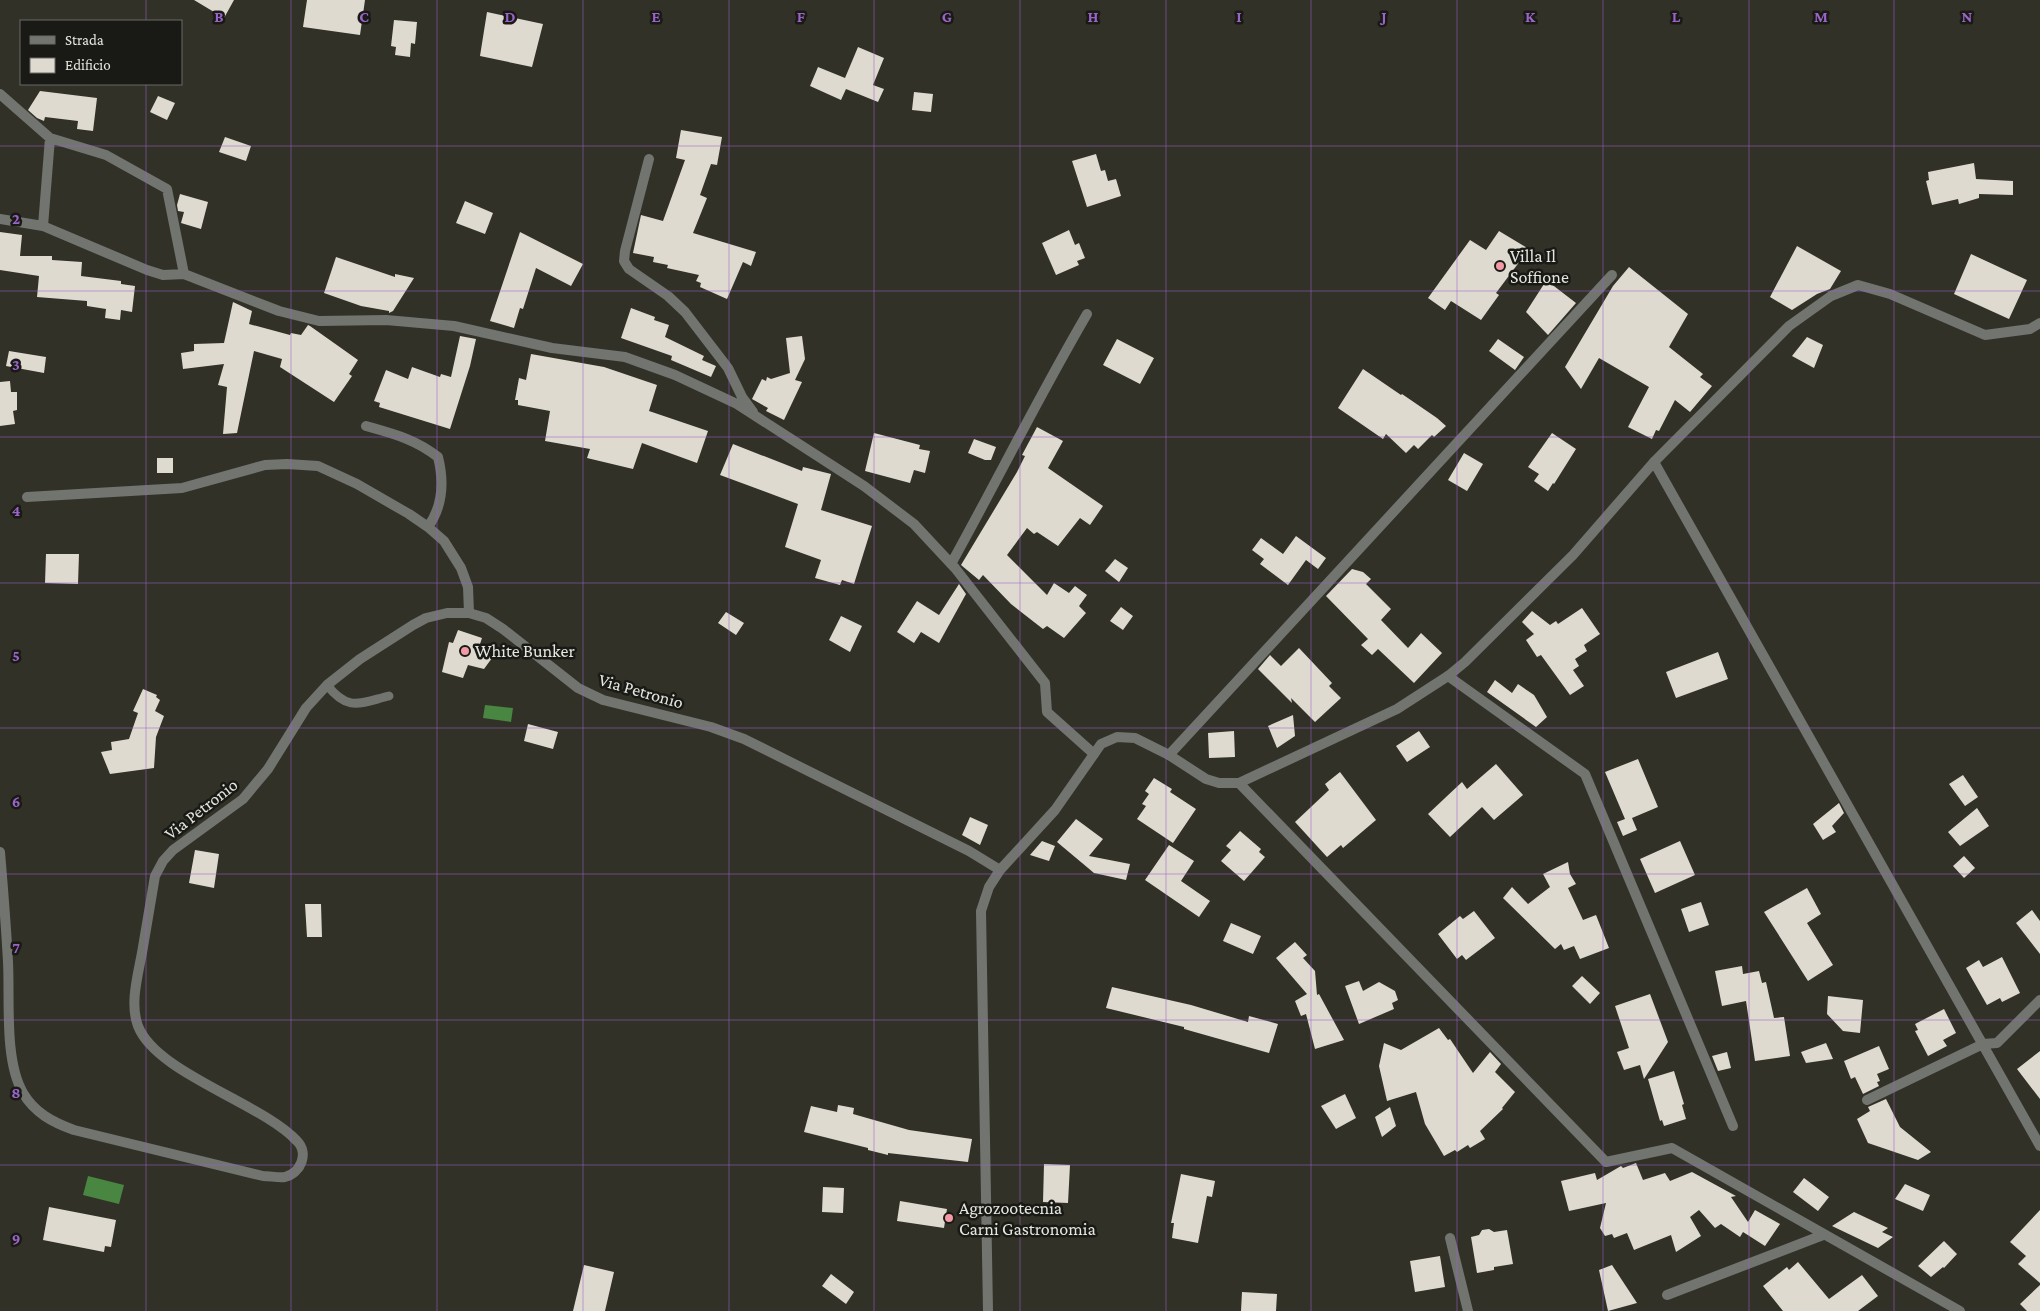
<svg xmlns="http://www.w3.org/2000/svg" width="2040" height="1311" viewBox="0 0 2040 1311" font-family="'Crimson Pro',serif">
  <rect width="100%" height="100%" fill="#313128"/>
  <path fill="#488641" d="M 485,705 L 513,708 L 511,722 L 483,718 Z
    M 88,1176 L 124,1185 L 119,1204 L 83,1195 Z"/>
  <path fill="#dfdad0" d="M 194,0 L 234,0 L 224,18 Z
    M 307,0 L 365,0 L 360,35 L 303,27 Z
    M 487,12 L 543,24 L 532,67 L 480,56 Z
    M 394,20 L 417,22 L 415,44 L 411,43 L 410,57 L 395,55 L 396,47 L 391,46 Z
    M 858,47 L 884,58 L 873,85 L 884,89 L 878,102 L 846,89 L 841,100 L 810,86 L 818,67 L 845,78 Z
    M 40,91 L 97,98 L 93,131 L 77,129 L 78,121 L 45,117 L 44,121 L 37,118 L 28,110 Z
    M 914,92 L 933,94 L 931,112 L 912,110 Z
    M 158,96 L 175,103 L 167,120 L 150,112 Z
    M 681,130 L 722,137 L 717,165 L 711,164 L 700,195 L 707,198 L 693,233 L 756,252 L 751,266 L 743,262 L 727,299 L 700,287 L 701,283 L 696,281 L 699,275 L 667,268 L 668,265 L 653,262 L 654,257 L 633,253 L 641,215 L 663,221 L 685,160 L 676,158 Z
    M 225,137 L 251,146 L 246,161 L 219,152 Z
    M 1096,154 L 1101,171 L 1105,170 L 1108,181 L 1116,179 L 1121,196 L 1087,207 L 1072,161 Z
    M 1974,163 L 1976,179 L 2013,181 L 2013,195 L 1979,194 L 1979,198 L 1959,204 L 1958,199 L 1932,205 L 1926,181 L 1929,180 L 1928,172 Z
    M 180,194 L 208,202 L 201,229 L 181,223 L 184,212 L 178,211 L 177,205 Z
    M 465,201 L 493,213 L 485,234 L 456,223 Z
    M 1069,230 L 1075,245 L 1079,243 L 1085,258 L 1077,261 L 1079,265 L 1056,275 L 1042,243 Z
    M 1499,231 L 1529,249 L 1496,293 L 1499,295 L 1481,320 L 1451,301 L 1445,310 L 1428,298 L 1470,240 L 1486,250 Z
    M 0,232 L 22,235 L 20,256 L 52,256 L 52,260 L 82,262 L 81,276 L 121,281 L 121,284 L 135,286 L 132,312 L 121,310 L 120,320 L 105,318 L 106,309 L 87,306 L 87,301 L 37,297 L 39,276 L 0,270 Z
    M 520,232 L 583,264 L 571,286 L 536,268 L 523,309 L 520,308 L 514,328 L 490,321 Z
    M 1797,246 L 1841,271 L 1830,289 L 1817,294 L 1792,310 L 1770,297 Z
    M 1971,254 L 2027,280 L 2009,319 L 1954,294 Z
    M 336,257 L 395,277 L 395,274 L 414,278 L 393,311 L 389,313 L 389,311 L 361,306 L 324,293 Z
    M 1629,267 L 1688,314 L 1669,347 L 1703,374 L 1700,377 L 1712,386 L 1690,412 L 1675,400 L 1659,431 L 1656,430 L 1652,439 L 1628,427 L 1649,387 L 1599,358 L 1581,389 L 1565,367 L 1613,286 Z
    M 1550,283 L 1576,303 L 1548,335 L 1526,312 L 1544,284 Z
    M 233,302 L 252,311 L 249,324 L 290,335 L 291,333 L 301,335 L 308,325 L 310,326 L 358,360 L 349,374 L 352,376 L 334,402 L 280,367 L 282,359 L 254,351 L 237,433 L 223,434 L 227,387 L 218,385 L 224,364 L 183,369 L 181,353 L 194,351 L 194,344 L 224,343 Z
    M 631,308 L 655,317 L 654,320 L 669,325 L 665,337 L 704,356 L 702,360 L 716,366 L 711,377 L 671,360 L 672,356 L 621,338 Z
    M 460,336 L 476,339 L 470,366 L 450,429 L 379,407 L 380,403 L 374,401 L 386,370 L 408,379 L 412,367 L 440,377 L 441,374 L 451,377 Z
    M 802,336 L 805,359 L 795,380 L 802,382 L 784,420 L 766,411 L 768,408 L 752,399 L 762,379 L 766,381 L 767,377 L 771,379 L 790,373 L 786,338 Z
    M 1807,337 L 1823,345 L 1814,368 L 1792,356 Z
    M 1117,339 L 1154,358 L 1140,384 L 1103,365 Z
    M 1498,339 L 1524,357 L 1515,370 L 1489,351 Z
    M 9,351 L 46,357 L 44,373 L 6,366 Z
    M 531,354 L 604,367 L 657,385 L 649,411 L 708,431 L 697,463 L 642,443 L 633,469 L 587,458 L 590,449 L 545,441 L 550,411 L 518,405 L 518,400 L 515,400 L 519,378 L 526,380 Z
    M 1363,369 L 1401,395 L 1402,394 L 1437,418 L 1446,426 L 1434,437 L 1432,435 L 1418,449 L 1414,445 L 1406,453 L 1386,434 L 1383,439 L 1338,408 Z
    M 10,381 L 11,392 L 17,392 L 17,410 L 13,411 L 15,424 L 0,426 L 0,382 Z
    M 1037,427 L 1063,441 L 1048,468 L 1103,506 L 1090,525 L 1080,518 L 1058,546 L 1037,532 L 1034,534 L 1027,528 L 1007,555 L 1047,595 L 1054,583 L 1069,593 L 1075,586 L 1087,595 L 1079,606 L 1086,613 L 1064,638 L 1047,626 L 1043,629 L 1011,604 L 983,575 L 979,580 L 961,565 L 1017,472 L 1025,456 L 1022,455 Z
    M 874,433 L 920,445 L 919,449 L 930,451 L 925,473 L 914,470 L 910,483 L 865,471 Z
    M 1552,433 L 1576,449 L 1554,484 L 1553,483 L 1548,491 L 1534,481 L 1539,474 L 1528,467 Z
    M 974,439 L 996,447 L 991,460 L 985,460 L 968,453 Z
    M 733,444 L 802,471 L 803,467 L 831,474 L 821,510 L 872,526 L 854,584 L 842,580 L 840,585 L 815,578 L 821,560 L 785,547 L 798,504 L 720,475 Z
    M 1464,453 L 1483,464 L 1467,491 L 1448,480 Z
    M 157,458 L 173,458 L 173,473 L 157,473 Z
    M 1296,536 L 1326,558 L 1318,569 L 1306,560 L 1288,585 L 1260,564 L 1264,559 L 1252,550 L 1261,538 L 1283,554 Z
    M 46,554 L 79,554 L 78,584 L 45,583 Z
    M 1115,559 L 1128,568 L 1119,582 L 1105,571 Z
    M 1352,569 L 1363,572 L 1371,579 L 1366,584 L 1391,609 L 1381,620 L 1408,648 L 1421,633 L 1442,653 L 1414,683 L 1378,649 L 1372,655 L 1361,645 L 1368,639 L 1326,596 Z
    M 959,584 L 966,594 L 939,643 L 921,632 L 914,643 L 897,632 L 917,601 L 939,615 Z
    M 1121,607 L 1133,616 L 1123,630 L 1110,621 Z
    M 1582,608 L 1600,634 L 1584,645 L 1587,651 L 1575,659 L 1579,666 L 1573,670 L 1584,686 L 1570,695 L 1541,655 L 1537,657 L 1526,640 L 1534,634 L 1522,622 L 1532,611 L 1550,625 L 1556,621 L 1558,624 Z
    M 726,612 L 744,623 L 736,635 L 718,623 Z
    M 841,616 L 862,626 L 850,652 L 829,640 Z
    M 458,630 L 482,638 L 479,647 L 492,658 L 484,669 L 468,665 L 463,678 L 442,672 L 449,642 L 453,643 Z
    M 1299,648 L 1332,683 L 1329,686 L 1341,698 L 1315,722 L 1291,698 L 1292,703 L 1258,669 L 1270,655 L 1281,666 Z
    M 1718,652 L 1728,679 L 1676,698 L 1666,672 Z
    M 1495,680 L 1512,693 L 1518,684 L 1534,695 L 1547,717 L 1536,727 L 1487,692 Z
    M 143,689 L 157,695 L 156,697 L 160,700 L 155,711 L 164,716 L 156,737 L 154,768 L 110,774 L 101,752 L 112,750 L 111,742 L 129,739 L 138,713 L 133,711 Z
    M 1293,715 L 1295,736 L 1277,748 L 1268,726 Z
    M 528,724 L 558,732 L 553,749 L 524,741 Z
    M 1234,731 L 1235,757 L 1209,758 L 1208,733 Z
    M 1419,731 L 1430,747 L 1407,762 L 1396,746 Z
    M 1638,759 L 1658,807 L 1632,818 L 1637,830 L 1623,836 L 1617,822 L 1625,819 L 1605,772 Z
    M 1496,764 L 1523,795 L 1494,820 L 1482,807 L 1450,837 L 1428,814 L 1462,782 L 1467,789 Z
    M 1340,772 L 1376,820 L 1343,848 L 1341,845 L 1327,857 L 1295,822 L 1329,790 L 1325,784 Z
    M 1963,775 L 1978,797 L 1965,806 L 1949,784 Z
    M 1154,778 L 1172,789 L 1170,792 L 1196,809 L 1173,843 L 1137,819 L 1146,806 L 1142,804 L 1149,794 L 1145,791 Z
    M 1839,803 L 1844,813 L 1832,826 L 1836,832 L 1823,840 L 1813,824 Z
    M 1977,808 L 1989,826 L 1960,846 L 1948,832 Z
    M 970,817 L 988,825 L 980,845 L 962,835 Z
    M 1076,819 L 1103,839 L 1089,856 L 1130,864 L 1126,880 L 1094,873 L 1057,842 Z
    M 1240,831 L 1261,849 L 1259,852 L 1265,857 L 1244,881 L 1221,861 L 1231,850 L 1226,846 Z
    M 1042,841 L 1055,846 L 1049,861 L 1030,855 Z
    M 1680,841 L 1695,875 L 1655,893 L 1640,859 Z
    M 1169,845 L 1194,861 L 1181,881 L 1210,901 L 1199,917 L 1145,880 Z
    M 195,850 L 219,854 L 214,888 L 189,883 Z
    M 1964,856 L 1975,868 L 1964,878 L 1953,866 Z
    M 1568,862 L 1570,874 L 1576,884 L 1568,888 L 1583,920 L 1596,915 L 1609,948 L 1580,959 L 1574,946 L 1564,950 L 1561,944 L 1555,949 L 1503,898 L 1512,887 L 1528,904 L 1550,887 L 1543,874 Z
    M 1807,888 L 1821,914 L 1807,923 L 1833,965 L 1808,981 L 1764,912 Z
    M 1701,902 L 1709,925 L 1689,932 L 1681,909 Z
    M 305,904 L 321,904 L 322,937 L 307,937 Z
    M 2032,910 L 2040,921 L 2040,954 L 2016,923 Z
    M 1474,911 L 1495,938 L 1466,960 L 1462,955 L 1457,959 L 1438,934 L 1460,916 L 1463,919 Z
    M 1231,923 L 1261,936 L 1253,954 L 1223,941 Z
    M 1295,942 L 1307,955 L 1303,958 L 1315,971 L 1317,995 L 1319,994 L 1344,1040 L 1315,1049 L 1306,1014 L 1301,1016 L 1295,1001 L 1307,994 L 1276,958 Z
    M 2002,957 L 2020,993 L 2002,1002 L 2000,998 L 1987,1005 L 1966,968 L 1979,960 L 1983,967 Z
    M 1742,966 L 1743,974 L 1759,971 L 1762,983 L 1766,982 L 1774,1018 L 1784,1017 L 1790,1056 L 1755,1061 L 1746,1001 L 1722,1006 L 1715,971 Z
    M 1582,976 L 1600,993 L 1590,1004 L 1572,986 Z
    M 1359,981 L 1363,991 L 1379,982 L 1395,991 L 1398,1000 L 1392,1003 L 1394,1009 L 1359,1024 L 1345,986 Z
    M 1112,987 L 1191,1005 L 1248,1022 L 1249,1016 L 1278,1024 L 1269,1053 L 1184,1029 L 1184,1027 L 1106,1008 Z
    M 1650,994 L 1668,1042 L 1644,1079 L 1640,1065 L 1624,1070 L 1617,1052 L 1629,1048 L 1615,1006 Z
    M 1828,996 L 1863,1000 L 1860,1033 L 1843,1031 L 1827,1014 Z
    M 1944,1009 L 1956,1033 L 1943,1040 L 1947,1046 L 1928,1056 L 1915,1031 L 1918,1030 L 1915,1024 Z
    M 1439,1028 L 1448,1040 L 1450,1039 L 1473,1073 L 1490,1052 L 1501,1064 L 1495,1072 L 1515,1092 L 1502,1108 L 1503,1109 L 1480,1131 L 1485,1139 L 1470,1148 L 1468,1145 L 1457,1152 L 1455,1150 L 1444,1156 L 1425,1124 L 1416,1092 L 1387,1101 L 1379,1066 L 1384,1043 L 1401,1050 Z
    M 1826,1043 L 1833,1059 L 1806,1063 L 1801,1052 Z
    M 1879,1046 L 1889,1069 L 1877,1074 L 1880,1081 L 1877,1082 L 1879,1086 L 1863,1094 L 1855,1077 L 1851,1079 L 1844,1061 Z
    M 2040,1051 L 2040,1099 L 2017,1069 Z
    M 1727,1052 L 1731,1068 L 1718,1071 L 1712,1056 Z
    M 1674,1071 L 1684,1104 L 1682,1105 L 1686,1119 L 1664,1126 L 1662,1120 L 1660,1121 L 1648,1079 Z
    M 1345,1094 L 1356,1118 L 1336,1129 L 1321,1106 Z
    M 1886,1099 L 1900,1127 L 1931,1152 L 1918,1160 L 1868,1143 L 1857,1119 L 1870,1111 L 1868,1107 Z
    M 838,1105 L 854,1108 L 853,1114 L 909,1130 L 972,1139 L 968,1162 L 888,1153 L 888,1155 L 868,1150 L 868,1148 L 804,1132 L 811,1106 L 837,1112 Z
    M 1390,1107 L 1396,1126 L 1382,1137 L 1375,1117 Z
    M 1636,1163 L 1643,1180 L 1665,1173 L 1670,1181 L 1692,1172 L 1736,1196 L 1731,1197 L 1748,1222 L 1755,1210 L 1780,1224 L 1765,1246 L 1743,1232 L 1740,1237 L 1721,1224 L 1715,1228 L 1699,1210 L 1690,1217 L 1701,1236 L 1676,1252 L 1671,1235 L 1634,1250 L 1627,1233 L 1614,1238 L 1612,1234 L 1605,1236 L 1600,1228 L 1606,1203 L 1569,1211 L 1561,1181 L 1595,1173 L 1597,1180 L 1621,1166 L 1623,1168 Z
    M 1044,1164 L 1070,1165 L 1068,1203 L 1043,1202 Z
    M 1181,1174 L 1215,1181 L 1212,1197 L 1207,1196 L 1198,1243 L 1172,1238 L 1174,1223 L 1171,1223 Z
    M 1804,1178 L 1829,1197 L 1818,1211 L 1793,1192 Z
    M 1905,1184 L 1930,1195 L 1923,1211 L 1895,1199 Z
    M 823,1187 L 844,1188 L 843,1213 L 822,1212 Z
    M 900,1201 L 947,1209 L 944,1228 L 897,1221 Z
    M 49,1207 L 116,1220 L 111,1247 L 105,1246 L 104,1252 L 43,1240 Z
    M 2040,1210 L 2040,1283 L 2018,1264 L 2026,1256 L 2010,1242 Z
    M 1854,1212 L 1888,1228 L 1882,1232 L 1893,1237 L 1878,1248 L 1832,1226 Z
    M 1489,1229 L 1494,1232 L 1507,1230 L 1513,1264 L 1494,1267 L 1494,1270 L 1477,1273 L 1471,1237 L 1479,1235 L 1482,1230 Z
    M 1944,1241 L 1957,1254 L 1944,1268 L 1943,1267 L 1931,1277 L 1918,1266 Z
    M 1440,1256 L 1445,1287 L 1415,1292 L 1410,1261 Z
    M 1798,1262 L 1829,1299 L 1862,1275 L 1878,1296 L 1858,1311 L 1783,1311 L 1763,1286 L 1787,1267 L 1789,1270 Z
    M 584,1265 L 614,1272 L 605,1311 L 573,1311 Z
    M 1612,1265 L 1637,1303 L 1608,1311 L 1599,1270 Z
    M 831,1274 L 854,1292 L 846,1304 L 822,1286 Z
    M 2040,1285 L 2040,1311 L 2027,1311 L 2020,1304 Z
    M 1242,1292 L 1277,1294 L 1276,1311 L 1241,1311 Z"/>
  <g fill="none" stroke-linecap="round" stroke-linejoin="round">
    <path stroke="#72746f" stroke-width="9" d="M 327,685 C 348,712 360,703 389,696"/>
    <path stroke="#72746f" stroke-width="10" d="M 0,94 L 50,138 L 106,155 L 167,189 L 184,274
      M 649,159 L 625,251 L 624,261 L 629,269 L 668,296 L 685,312 L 728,368 L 742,397 L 753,412
      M 0,219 L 43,226 L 147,270 L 163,275 L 184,274 L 279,311 L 319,321 L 386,320 L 454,326 L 552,348 L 625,357 L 675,375 L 737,404 L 864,486 L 914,524 L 955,568 L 1045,683 L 1047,712 L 1094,754
      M 43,226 L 50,138
      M 366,426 C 394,434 415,439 438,457 C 444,481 443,506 428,527
      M 1654,462 L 2040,1146
      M 27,497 L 182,488 L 265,465 L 287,464 L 318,466 L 357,484 L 409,514 L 428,527 L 444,541 L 461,568 L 468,587 L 469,613
      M 951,564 C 997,481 1039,396 1087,314
      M 1448,676 L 1585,774 L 1733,1126
      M 1169,755 L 1612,275
      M 1239,783 L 1606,1162 L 1672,1148 L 1960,1311
      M 1867,1100 L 1983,1044 L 1997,1043 L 2040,1000
      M 1450,1238 L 1468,1311
      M 1667,1295 L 1823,1235"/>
    <path stroke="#72746f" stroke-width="10" d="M 0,852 C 3,888 6,925 8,962 C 10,1000 4,1060 23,1093 C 35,1113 52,1122 74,1130 L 263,1176 C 270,1176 279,1178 285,1177 C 301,1173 309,1153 297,1141 C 262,1103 156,1073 138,1026 C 129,1002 139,972 143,947 C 147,924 151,900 155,876 L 163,861 L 173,850 L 243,799 L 268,769 L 306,708 L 327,685 L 360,659 L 413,625 L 426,618 L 447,613 L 469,613 L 486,618 L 503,629 L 578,688 L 603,700 L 711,727 L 744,739 L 969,851 L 1000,870
      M 988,1311 L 981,911 L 989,887 L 1000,870 L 1055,810 L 1101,744 L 1117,737 L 1135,738 L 1169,755 L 1206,779 L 1219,783 L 1239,783 L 1397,709 L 1448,676 L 1465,662 L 1573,555 L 1654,462 L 1789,326 L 1831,296 L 1858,285 L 1890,294 L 1985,335 L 2030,329 L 2040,323"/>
  </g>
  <path fill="none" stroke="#9b64c9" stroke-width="1" stroke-opacity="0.55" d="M 146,0 L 146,21M 291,0 L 291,1311M 437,0 L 437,1311M 583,0 L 583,1311M 729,0 L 729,1311M 874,0 L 874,1311M 1020,0 L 1020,1311M 1166,0 L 1166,1311M 1311,0 L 1311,1311M 1457,0 L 1457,1311M 1603,0 L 1603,1311M 1749,0 L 1749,1311M 1894,0 L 1894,1311M 146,84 L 146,1311M 0,146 L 2040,146M 0,291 L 2040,291M 0,437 L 2040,437M 0,583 L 2040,583M 0,728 L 2040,728M 0,874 L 2040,874M 0,1020 L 2040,1020M 0,1165 L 2040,1165"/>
  <g fill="#f49aa7" stroke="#191915" stroke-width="2">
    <circle cx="1500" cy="266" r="5"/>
    <circle cx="465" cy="651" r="5"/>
    <circle cx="949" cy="1218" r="5"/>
  </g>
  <g text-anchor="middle" stroke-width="5" stroke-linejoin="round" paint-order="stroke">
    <g font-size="18" fill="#e6e6e0" stroke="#191915" text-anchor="start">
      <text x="1510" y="262">Villa Il<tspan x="1510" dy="21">Soffione</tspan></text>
      <text x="475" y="657">White Bunker</text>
      <text x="959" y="1214">Agrozootecnia<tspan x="959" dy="21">Carni Gastronomia</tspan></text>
    </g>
    <g font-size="18" fill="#e6e6e0" stroke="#191915">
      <text transform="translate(641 691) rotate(16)" y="6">Via Petronio</text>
      <text transform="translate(201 809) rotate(-38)" y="6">Via Petronio</text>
    </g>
  </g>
  <g font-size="16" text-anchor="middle" font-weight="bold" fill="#9b64c9" stroke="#191915" stroke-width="5" stroke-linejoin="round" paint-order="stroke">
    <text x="219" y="22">B</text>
    <text x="364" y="22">C</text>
    <text x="510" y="22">D</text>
    <text x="656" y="22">E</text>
    <text x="801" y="22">F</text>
    <text x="947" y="22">G</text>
    <text x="1093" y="22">H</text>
    <text x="1239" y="22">I</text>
    <text x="1384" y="22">J</text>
    <text x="1530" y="22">K</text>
    <text x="1676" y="22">L</text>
    <text x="1821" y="22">M</text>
    <text x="1967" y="22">N</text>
    <text x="16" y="224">2</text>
    <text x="16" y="370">3</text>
    <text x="16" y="516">4</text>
    <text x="16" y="661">5</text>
    <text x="16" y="807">6</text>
    <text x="16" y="953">7</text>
    <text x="16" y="1098">8</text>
    <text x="16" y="1244">9</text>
  </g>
  <rect x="20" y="20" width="162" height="65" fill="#191915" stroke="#6b6b66"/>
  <rect x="30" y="36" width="25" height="8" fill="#72746f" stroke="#6b6b66"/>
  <text x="65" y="45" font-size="15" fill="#e6e6e0">Strada</text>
  <rect x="30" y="58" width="25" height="15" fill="#dfdad0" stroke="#6b6b66"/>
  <text x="65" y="70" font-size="15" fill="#e6e6e0">Edificio</text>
</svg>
